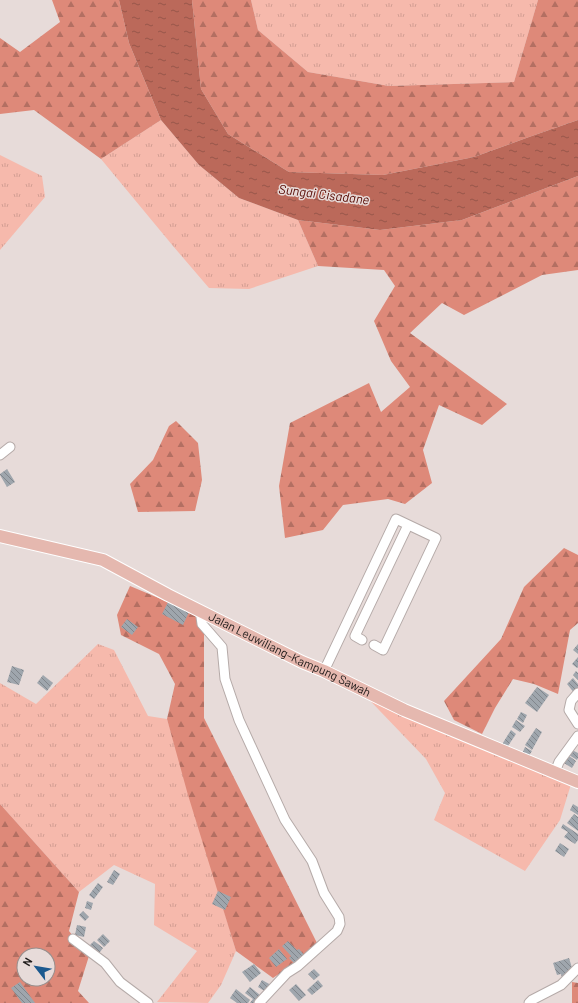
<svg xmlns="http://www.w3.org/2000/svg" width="578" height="1003" viewBox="0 0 578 1003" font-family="Barlow,sans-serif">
  <defs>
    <pattern id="grass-tufts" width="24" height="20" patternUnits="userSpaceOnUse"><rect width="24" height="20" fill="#f6b9ac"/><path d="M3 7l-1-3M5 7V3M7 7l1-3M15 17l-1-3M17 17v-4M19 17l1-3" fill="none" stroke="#d29e93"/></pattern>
    <pattern id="forest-firs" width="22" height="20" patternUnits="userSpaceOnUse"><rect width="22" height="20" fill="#de8979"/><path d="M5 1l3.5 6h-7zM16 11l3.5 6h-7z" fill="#b36f62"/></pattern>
    <pattern id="water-ripples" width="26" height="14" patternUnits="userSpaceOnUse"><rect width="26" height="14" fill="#bb695a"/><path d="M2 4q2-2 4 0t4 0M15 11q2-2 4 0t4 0" fill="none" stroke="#97564a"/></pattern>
    <pattern id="building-back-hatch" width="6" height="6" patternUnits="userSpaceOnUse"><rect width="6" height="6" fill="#9fa6ad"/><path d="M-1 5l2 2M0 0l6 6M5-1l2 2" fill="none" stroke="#81868c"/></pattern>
  </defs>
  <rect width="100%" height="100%" fill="#e7dbd9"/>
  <path fill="url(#grass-tufts)" d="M 251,0 L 538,0 L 514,82 L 389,86 L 308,72 L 258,30 Z
    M 161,120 L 199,165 L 239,198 L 298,220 L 318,266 L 249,289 L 209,288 L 173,246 L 101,159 Z
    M 0,155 L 42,176 L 45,197 L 0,250 Z
    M 98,644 L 114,650 L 148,716 L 167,719 L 236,951 L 221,985 L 208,1003 L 157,1002 L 197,951 L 154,925 L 155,884 L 114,865 L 79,892 L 0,804 L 0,683 L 36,704 Z
    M 356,686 L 572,781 L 560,820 L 525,871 L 434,820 L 445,793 L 426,759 Z"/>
  <path fill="url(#forest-firs)" fill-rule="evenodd" d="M 52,0 L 119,0 L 129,43 L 161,120 L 101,159 L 34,110 L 0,114 L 0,38 L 20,52 L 60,22 Z
    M 192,0 L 251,0 L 258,30 L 308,72 L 389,86 L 514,82 L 538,0 L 578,0 L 578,120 L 529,137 L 474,157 L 383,175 L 289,172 L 228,134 L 201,89 Z
    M 578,176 L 578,270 L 542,275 L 464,315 L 442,303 L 410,333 L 507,404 L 482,425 L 439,405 L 423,450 L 432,483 L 405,504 L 388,499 L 343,505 L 323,530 L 285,538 L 279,486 L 290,423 L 369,383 L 381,412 L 410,387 L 391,361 L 374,321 L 395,286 L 384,270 L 318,266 L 298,220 L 380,230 L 462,220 Z
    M 176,421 L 198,443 L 202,480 L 195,511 L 138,512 L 130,484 L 153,460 L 169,426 Z
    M 564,548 L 578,555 L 578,623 L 570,630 L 558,694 L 534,684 L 513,679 L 495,708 L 482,734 L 454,720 L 444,701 L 501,639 L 524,587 Z
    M 130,586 L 204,617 L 204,718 L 319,947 L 273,978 L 236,951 L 188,795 L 167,719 L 175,684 L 159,654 L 121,635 L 117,615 Z
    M 0,804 L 79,892 L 69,931 L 89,956 L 78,991 L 89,1003 L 0,1003 ZM 24,955 L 48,955 L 48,979 L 24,979 Z
    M 572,982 L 578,983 L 578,1003 L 572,1003 Z"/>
  <path fill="url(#water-ripples)" d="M 119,0 L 192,0 L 201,89 L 228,134 L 289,172 L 383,175 L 474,157 L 529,137 L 578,120 L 578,176 L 462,220 L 380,230 L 298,220 L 239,198 L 199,165 L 161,120 L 129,43 Z"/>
  <path fill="url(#building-back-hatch)" d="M 7,469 L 15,482 L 7,487 L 0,475 L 0,474 Z
    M 169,600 L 190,610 L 183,625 L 162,614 Z
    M 127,619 L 138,627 L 132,635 L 121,627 Z
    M 578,644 L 578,654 L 573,650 Z
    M 578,657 L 578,667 L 577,668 L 572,664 Z
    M 12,666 L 24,670 L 19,685 L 7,682 Z
    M 576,671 L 578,673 L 578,680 L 573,675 Z
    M 43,675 L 53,683 L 47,691 L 37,683 Z
    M 573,678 L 578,684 L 578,692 L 575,694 L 567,684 Z
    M 537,687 L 549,695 L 537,712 L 525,703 Z
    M 521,712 L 527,715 L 523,723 L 517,719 Z
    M 516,720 L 525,726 L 520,732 L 512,727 Z
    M 536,728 L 542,732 L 532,750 L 525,745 Z
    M 511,730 L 516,734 L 506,749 L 501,746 Z
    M 525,747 L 532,751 L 528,757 L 522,754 Z
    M 572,750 L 578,753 L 578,758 L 577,760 L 569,755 Z
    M 569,756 L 576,761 L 572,768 L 564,763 Z
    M 573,804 L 578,807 L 578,815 L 570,810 Z
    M 574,814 L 578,817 L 578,831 L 567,823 Z
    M 563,824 L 578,834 L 578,840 L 575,844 L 564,837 L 568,832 L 561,828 Z
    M 560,843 L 569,849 L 564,857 L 555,851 Z
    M 114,870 L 120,874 L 113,885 L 107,882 Z
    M 98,883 L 103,887 L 94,899 L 89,895 Z
    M 218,891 L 231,897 L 225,910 L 212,904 Z
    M 87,901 L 93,903 L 91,910 L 85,908 Z
    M 83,911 L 89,917 L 85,921 L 79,915 Z
    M 77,925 L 86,927 L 84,937 L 75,935 Z
    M 103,934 L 110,941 L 104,947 L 97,940 Z
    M 94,941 L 103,948 L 97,956 L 87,948 Z
    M 288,941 L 297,950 L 299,949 L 305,956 L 295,964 L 289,958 L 291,956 L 282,946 Z
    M 279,949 L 287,959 L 276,967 L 269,958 Z
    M 569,958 L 573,971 L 562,978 L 561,974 L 557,975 L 553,963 Z
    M 254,964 L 261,973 L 250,982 L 242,972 Z
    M 314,969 L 320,975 L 314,980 L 308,974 Z
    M 262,980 L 271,985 L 266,992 L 258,987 Z
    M 318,980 L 323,986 L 312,995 L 307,990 Z
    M 20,982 L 35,1003 L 22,1003 L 11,988 Z
    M 296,984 L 306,995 L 299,1001 L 289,990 Z
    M 250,987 L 260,995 L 254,1003 L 250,1003 L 253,999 L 245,993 Z
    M 236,989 L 250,1000 L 248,1003 L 237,1003 L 230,998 Z"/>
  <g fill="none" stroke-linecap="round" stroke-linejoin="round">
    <g stroke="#b5aaa8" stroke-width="11">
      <path id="minor" d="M 0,455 L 10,447
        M 200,610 L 202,624 L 222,647 L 225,679 L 239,720 L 285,820 L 312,861 L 324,893 L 339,917 L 340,924 L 337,931 L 298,966 L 287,973 L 259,1003
        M 362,640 L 355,636 L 408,525
        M 324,671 L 396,519 L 436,538 L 383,650 L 374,645
        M 578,693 L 571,701 L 569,710 L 578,724
        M 555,772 L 559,762 L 578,736
        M 73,939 L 105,963 L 120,982 L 148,1003
        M 529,1003 L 532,1000 L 561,985 L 578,968"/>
    </g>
    <g stroke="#fff" stroke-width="14">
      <g id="major">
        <path id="s1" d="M 0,536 L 103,560 L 168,595 L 302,662 L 324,671 L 404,710 L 578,782"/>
      </g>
    </g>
    <use href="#minor" stroke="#fff" stroke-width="9"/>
    <use href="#major" stroke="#e5b8af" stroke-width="12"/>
  </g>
  <g text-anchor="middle" stroke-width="3" stroke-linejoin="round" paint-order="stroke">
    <g font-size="12" fill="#1e1a19" stroke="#e7dbd9">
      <text dy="4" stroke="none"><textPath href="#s1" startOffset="315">Jalan Leuwiliang–Kampung Sawah</textPath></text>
    </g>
    <g font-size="13" font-style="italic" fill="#560800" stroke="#e7dbd9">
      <text transform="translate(324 194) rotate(7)" y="5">Sungai Cisadane</text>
    </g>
  </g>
  <g transform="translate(36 967) rotate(301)"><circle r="19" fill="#e7dbd9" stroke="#978e8c"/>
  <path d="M0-3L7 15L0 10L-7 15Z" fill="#1b598f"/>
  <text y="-6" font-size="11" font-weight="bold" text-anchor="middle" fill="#1e1a19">N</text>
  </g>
</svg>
